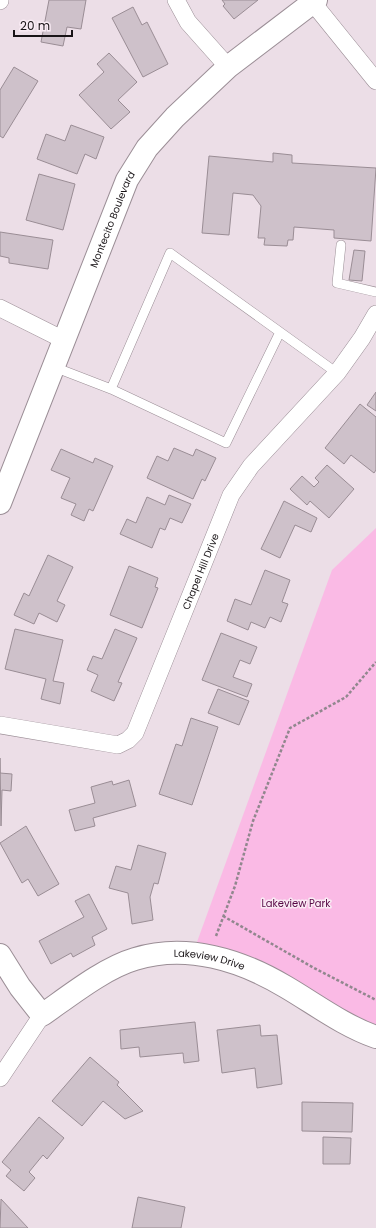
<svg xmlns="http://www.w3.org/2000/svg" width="376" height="1228" viewBox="0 0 376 1228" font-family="Poppins,sans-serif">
  <rect width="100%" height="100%" fill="#ecdee7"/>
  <path fill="#fabae5" d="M 376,528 L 376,1037 L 193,953 L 332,570 Z"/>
  <path fill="#cec1ca" stroke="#9a8d95" d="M 49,0 L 86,0 L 81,29 L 67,27 L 63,46 L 41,42 Z
    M 222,0 L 258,0 L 234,19 L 223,6 L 225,4 Z
    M 133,7 L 142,25 L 147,22 L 168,64 L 143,77 L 112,18 Z
    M 109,53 L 137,82 L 118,100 L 130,112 L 111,129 L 79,95 L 104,72 L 97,64 Z
    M 14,67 L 38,81 L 3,138 L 0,136 L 0,90 Z
    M 71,125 L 104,137 L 96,159 L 85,154 L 77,174 L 37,159 L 46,134 L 65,141 Z
    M 273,153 L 292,155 L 292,163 L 376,168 L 371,241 L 334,238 L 334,230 L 294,227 L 293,240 L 288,240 L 287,246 L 264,245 L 265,238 L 258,238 L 261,206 L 253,195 L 233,193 L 229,235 L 202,233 L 209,156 L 273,162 Z
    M 39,174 L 75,184 L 63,230 L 26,220 Z
    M 0,232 L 53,240 L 48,269 L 9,263 L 9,258 L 0,256 Z
    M 354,250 L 365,251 L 362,281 L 349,280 Z
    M 376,392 L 376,411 L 367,405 Z
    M 360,404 L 376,417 L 376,470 L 374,473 L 351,455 L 344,464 L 325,448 Z
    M 174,448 L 193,456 L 196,449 L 216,458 L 205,481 L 202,479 L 193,499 L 147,478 L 157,456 L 168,461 Z
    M 61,449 L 93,463 L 95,458 L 113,466 L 93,511 L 89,509 L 84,521 L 71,515 L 76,504 L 61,498 L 70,478 L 51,470 Z
    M 327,465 L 354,489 L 329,518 L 310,501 L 307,505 L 290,489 L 302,476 L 314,487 L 319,482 L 315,478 Z
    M 169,495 L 191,504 L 182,523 L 170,518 L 165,530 L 160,528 L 152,548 L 120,534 L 127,519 L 136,523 L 147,497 L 165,505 Z
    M 284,501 L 317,518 L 311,532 L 295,525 L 280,558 L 261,549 Z
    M 48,555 L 73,567 L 57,601 L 65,605 L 57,622 L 39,613 L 34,624 L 14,615 L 24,593 L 29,596 Z
    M 129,566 L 158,578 L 155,587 L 158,588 L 142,628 L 110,615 Z
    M 265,570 L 290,580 L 282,602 L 288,604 L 281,622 L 270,617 L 265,628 L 251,622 L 248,630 L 227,621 L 235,599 L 251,605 Z
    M 15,629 L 63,640 L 53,681 L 64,683 L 60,704 L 41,699 L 46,679 L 5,669 Z
    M 115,629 L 137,638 L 118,682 L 122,683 L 114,701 L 91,691 L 98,675 L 87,670 L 93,656 L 102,659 Z
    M 221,633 L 257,647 L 250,664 L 240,660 L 233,677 L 252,684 L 247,697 L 202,680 Z
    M 218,689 L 249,701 L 239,725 L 208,713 Z
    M 191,718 L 218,727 L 192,805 L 159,794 L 176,744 L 182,746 Z
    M 0,758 L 0,773 L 12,774 L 11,791 L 2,790 L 1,826 Z
    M 129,780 L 136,806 L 93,818 L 95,826 L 75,831 L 69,810 L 95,803 L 91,787 L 112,781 L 113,785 Z
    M 26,826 L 59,884 L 38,896 L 28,879 L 22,883 L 0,843 Z
    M 138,845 L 166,853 L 158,884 L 154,883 L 150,897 L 153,920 L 132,924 L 128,893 L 109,888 L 116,866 L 131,870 Z
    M 89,894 L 107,929 L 92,937 L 95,945 L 73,957 L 71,953 L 51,964 L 39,941 L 84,917 L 75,901 Z
    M 195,1022 L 199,1061 L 184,1063 L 183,1053 L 140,1057 L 139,1047 L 121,1049 L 120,1030 Z
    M 260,1025 L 261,1036 L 277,1035 L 282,1084 L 257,1088 L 255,1068 L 222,1073 L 217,1030 Z
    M 90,1057 L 119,1082 L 117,1085 L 143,1111 L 125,1119 L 103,1101 L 82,1126 L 52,1101 Z
    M 302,1102 L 353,1103 L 352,1132 L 302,1131 Z
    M 39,1117 L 64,1138 L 47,1159 L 43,1155 L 29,1172 L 35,1178 L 24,1191 L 6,1176 L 11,1170 L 2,1162 Z
    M 323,1137 L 351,1138 L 350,1164 L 323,1164 Z
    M 138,1197 L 185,1207 L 181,1228 L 132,1228 Z
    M 1,1199 L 28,1228 L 0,1228 Z"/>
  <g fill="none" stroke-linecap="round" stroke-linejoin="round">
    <g stroke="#9b8e96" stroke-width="10">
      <path id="service" d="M 341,245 L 337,283 L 376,292
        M 54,367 L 111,389 L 226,443 L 280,332
        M 111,389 L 170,253 L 337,373"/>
    </g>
    <g stroke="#9b8e96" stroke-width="18">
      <g id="minor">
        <path d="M 176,0 L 188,22 L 228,67"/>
        <path d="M 0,1 L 0,0"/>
        <path d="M 313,3 L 376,81"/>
        <path d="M 0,308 L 64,340"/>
        <path id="s1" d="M 0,725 L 118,745 L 128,740 L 135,733 L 231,495 L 251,466 L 337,373 L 362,338 L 376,314"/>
        <path d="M 0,1078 L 42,1015"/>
      </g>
    </g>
    <g stroke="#9b8e96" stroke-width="24">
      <g id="tertiary">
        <path id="s2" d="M 0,503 L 127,180 L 147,148 L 175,117 L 228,67 L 316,0"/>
        <path id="s3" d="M 0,955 L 20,987 L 42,1015 C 68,997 104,968 135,959 C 187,943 241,960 286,987 C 315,1004 344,1026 376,1037"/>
      </g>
    </g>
    <path stroke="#91878e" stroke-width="2.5" stroke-dasharray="3 2" stroke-linecap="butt" d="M 223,916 L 314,968 L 376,1000
      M 216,936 L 235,886 L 253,821 L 290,728 L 346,697 L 376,662"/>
    <use href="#service" stroke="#fff" stroke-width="9"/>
    <use href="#minor" stroke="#fff" stroke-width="17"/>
    <use href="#tertiary" stroke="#fff" stroke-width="22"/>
  </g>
  <g text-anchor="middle" stroke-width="3" stroke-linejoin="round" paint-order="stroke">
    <g font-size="10" fill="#191417" stroke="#f9ebf4">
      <text dy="4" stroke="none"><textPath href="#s2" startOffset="305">Montecito Boulevard</textPath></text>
      <text dy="4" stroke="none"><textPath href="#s1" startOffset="315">Chapel Hill Drive</textPath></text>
      <text dy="4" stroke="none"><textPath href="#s3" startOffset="258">Lakeview Drive</textPath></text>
    </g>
    <g font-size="10" fill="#570946" stroke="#f9ebf4">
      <text x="296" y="907">Lakeview Park</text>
    </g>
  </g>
  <path d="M14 30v6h58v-6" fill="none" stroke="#191417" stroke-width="2"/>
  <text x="20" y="30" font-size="12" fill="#191417" stroke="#f9ebf4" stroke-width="3" paint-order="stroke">20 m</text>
</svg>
